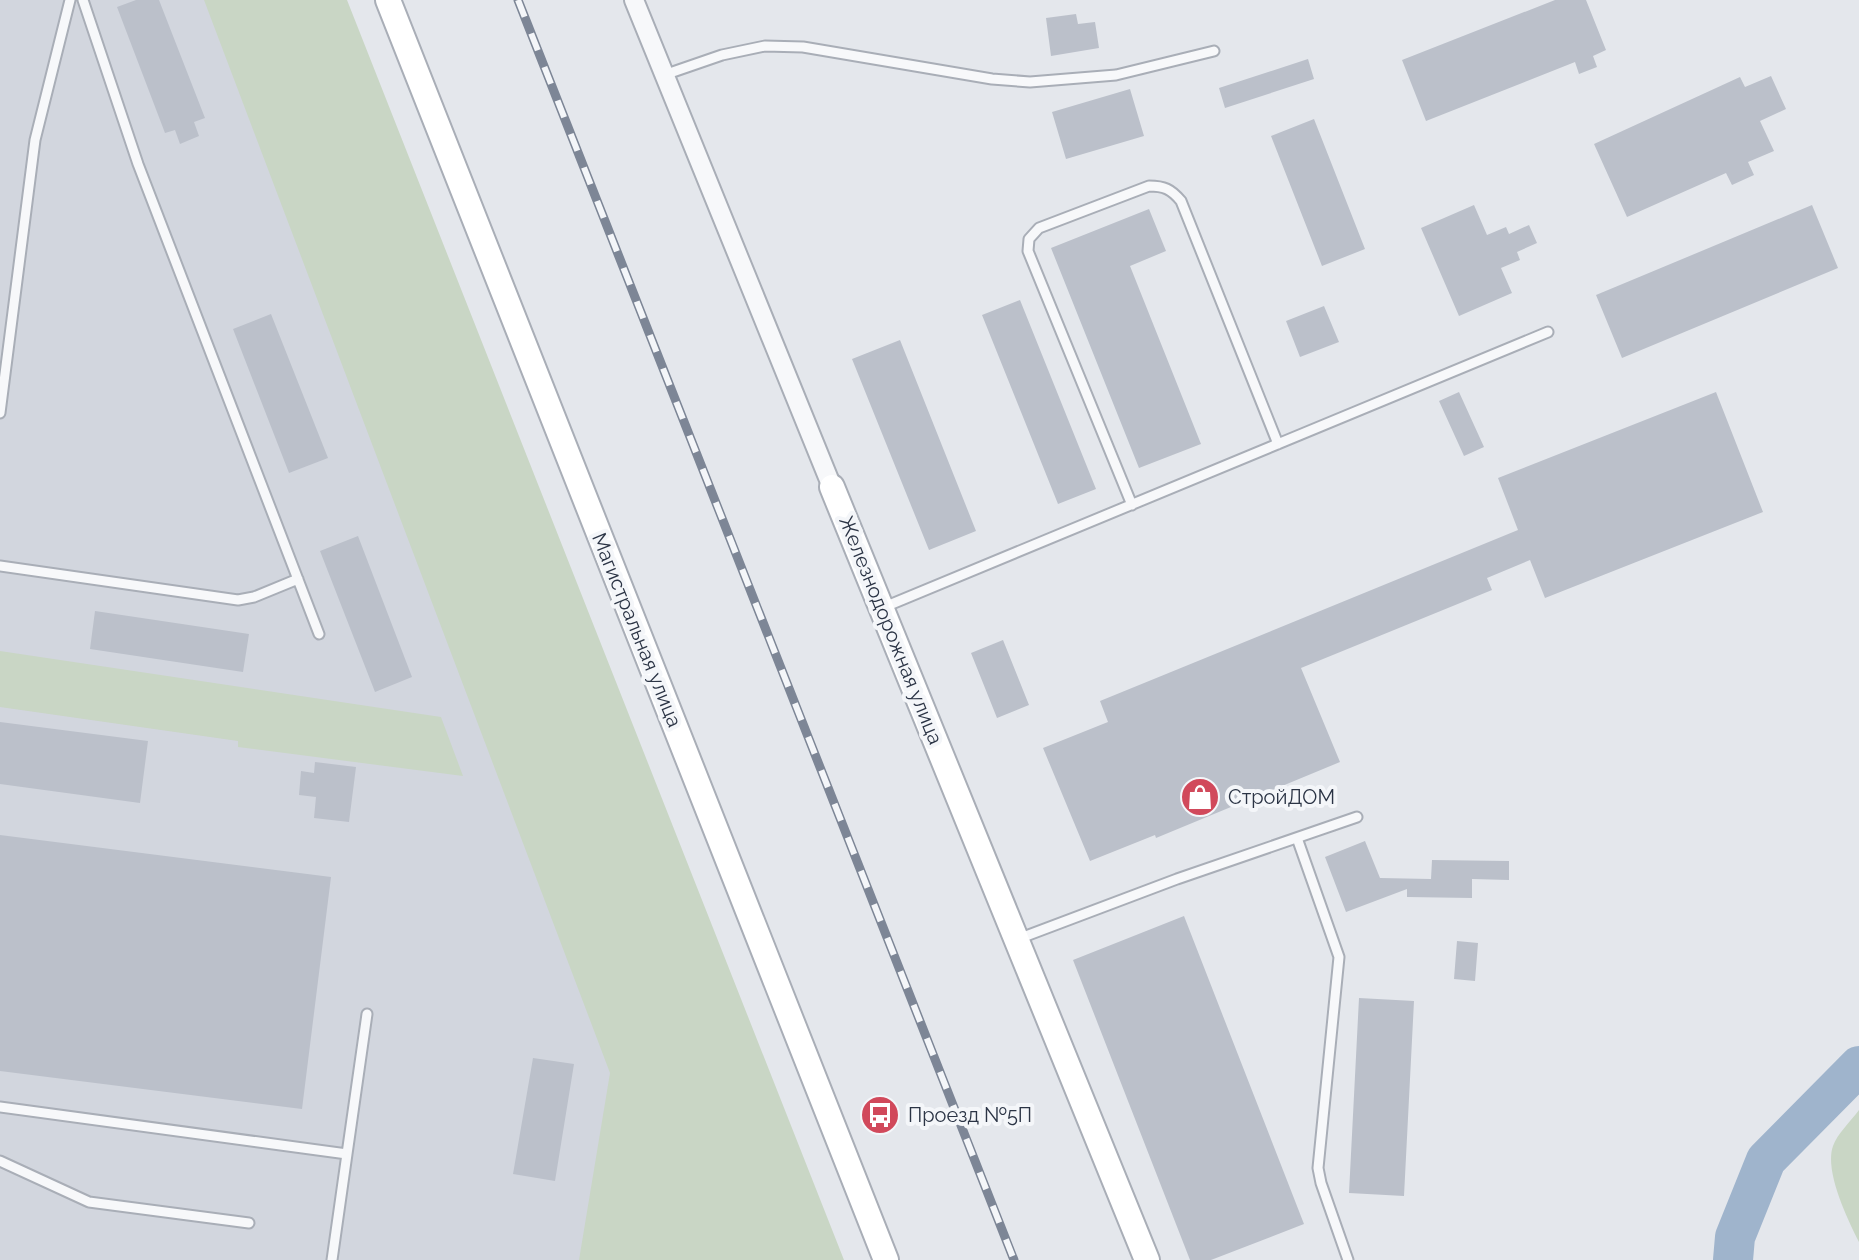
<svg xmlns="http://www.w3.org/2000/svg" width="1859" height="1260" viewBox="0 0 1859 1260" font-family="Raleway,sans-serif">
  <rect width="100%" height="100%" fill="#e4e7ec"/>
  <path fill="#d2d6de" d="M 0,0 L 249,0 L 713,1260 L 0,1260 Z"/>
  <path fill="#c9d6c5" d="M 204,0 L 347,0 L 844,1260 L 579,1260 L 610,1073 Z
    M 0,651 L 441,717 L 463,776 L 238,747 L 238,741 L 0,707 Z
    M 1859,1110 L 1859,1242 C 1848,1220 1824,1171 1833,1146 C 1837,1134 1851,1121 1859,1110 Z"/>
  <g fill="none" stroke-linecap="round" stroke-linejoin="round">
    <path stroke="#9fb4cc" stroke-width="40" d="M 1733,1260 L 1735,1237 L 1766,1160 L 1859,1066"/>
  </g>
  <path fill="#bbc0ca" d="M 136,0 L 159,0 L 205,118 L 194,122 L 199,136 L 180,144 L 175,130 L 165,133 L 117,7 Z
    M 1555,0 L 1586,0 L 1606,50 L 1593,56 L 1597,67 L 1579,74 L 1575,62 L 1426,121 L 1402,60 Z
    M 1076,14 L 1078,24 L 1095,22 L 1099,48 L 1051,56 L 1046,18 Z
    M 1308,59 L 1314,79 L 1225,108 L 1219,88 Z
    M 1771,76 L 1786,109 L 1760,121 L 1774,151 L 1748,162 L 1754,175 L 1732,185 L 1726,173 L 1627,217 L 1594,144 L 1740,77 L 1745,87 Z
    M 1130,89 L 1144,136 L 1066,159 L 1052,112 Z
    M 1314,119 L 1365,249 L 1322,266 L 1271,136 Z
    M 1474,205 L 1487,235 L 1506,227 L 1509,234 L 1529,225 L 1537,243 L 1517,252 L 1520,260 L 1501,268 L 1512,293 L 1459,316 L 1421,228 Z
    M 1812,205 L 1838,268 L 1622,358 L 1596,295 Z
    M 1149,209 L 1166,251 L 1130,266 L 1201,444 L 1139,468 L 1051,248 Z
    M 1020,300 L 1096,489 L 1058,504 L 982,315 Z
    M 1324,306 L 1339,342 L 1300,357 L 1286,321 Z
    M 271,314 L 328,458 L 289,473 L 233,329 Z
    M 900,340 L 976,531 L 929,550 L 852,359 Z
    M 1459,392 L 1484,447 L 1464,456 L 1439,401 Z
    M 1716,392 L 1763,512 L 1545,598 L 1530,560 L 1487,578 L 1492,590 L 1301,668 L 1340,762 L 1156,838 L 1155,835 L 1090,861 L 1043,748 L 1108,722 L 1100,701 L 1518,530 L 1498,478 Z
    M 358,536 L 412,677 L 375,692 L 320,551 Z
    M 95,611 L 249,634 L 243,672 L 90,649 Z
    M 1003,640 L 1029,705 L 997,718 L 971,653 Z
    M 0,722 L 148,741 L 140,803 L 0,784 Z
    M 315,762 L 356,767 L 349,822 L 314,818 L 316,797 L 299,795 L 301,771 L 314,773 Z
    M 0,835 L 331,877 L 302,1109 L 0,1071 Z
    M 1365,841 L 1380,878 L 1431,879 L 1432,860 L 1509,861 L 1509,880 L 1472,879 L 1472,898 L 1407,897 L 1407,889 L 1346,912 L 1325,857 Z
    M 1184,916 L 1304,1224 L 1211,1260 L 1190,1260 L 1073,960 Z
    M 1457,941 L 1478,943 L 1475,981 L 1454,979 Z
    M 1359,998 L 1414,1001 L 1404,1196 L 1349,1193 Z
    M 533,1058 L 574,1064 L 555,1181 L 513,1174 Z"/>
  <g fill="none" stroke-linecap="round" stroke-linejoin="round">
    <g stroke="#a9aeb7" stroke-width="13">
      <path id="lane" d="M 83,0 L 138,164 L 319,634
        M 664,75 L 722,55 L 765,46 L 803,47 L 992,79 L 1030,82 L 1116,75 L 1214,51
        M 0,413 L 35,140 L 70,0
        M 1132,505 L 1028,251 L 1029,239 L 1039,228 L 1149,186 C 1164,186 1171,189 1181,201 L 1278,444
        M 0,566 L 238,600 L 254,597 L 298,579
        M 882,608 L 1548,332
        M 1297,838 L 1339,957 L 1318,1168 L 1321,1183 L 1348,1260
        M 1018,939 L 1177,879 L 1357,817
        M 0,1107 L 347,1154 L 367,1014
        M 0,1161 L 89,1202 L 249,1223
        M 332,1260 L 347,1154"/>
    </g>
    <g stroke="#a9aeb7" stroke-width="22">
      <path id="street" d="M 634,0 L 832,487"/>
    </g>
    <g stroke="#a9aeb7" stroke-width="28">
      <path id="secondary" d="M 388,0 L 886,1260
        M 832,487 L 1147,1260"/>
    </g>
    <use href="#lane" stroke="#f7f8fa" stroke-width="9"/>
    <use href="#street" stroke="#f7f8fa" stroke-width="18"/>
    <use href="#secondary" stroke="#fff" stroke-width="24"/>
    <g stroke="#7d8696" stroke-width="9">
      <path id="rail" d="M 518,0 L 1014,1260"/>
    </g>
    <use href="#rail" stroke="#f4f6f9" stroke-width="6" stroke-dasharray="18" stroke-linecap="butt"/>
  </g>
  <defs>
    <g id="shop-disc" transform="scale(2)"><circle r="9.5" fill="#d1495b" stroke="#f4f6f9"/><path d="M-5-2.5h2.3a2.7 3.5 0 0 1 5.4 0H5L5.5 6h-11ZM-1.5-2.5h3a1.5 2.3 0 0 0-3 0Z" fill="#fff"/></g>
    <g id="bus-disc" transform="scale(2)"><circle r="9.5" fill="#d1495b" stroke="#f4f6f9"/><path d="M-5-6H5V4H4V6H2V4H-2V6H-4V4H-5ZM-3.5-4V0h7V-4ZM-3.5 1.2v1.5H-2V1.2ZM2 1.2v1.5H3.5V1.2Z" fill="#fff"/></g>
  </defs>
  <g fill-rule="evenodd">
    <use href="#shop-disc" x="1200" y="797"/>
    <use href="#bus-disc" x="880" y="1115"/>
  </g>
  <g text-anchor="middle" stroke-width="8" stroke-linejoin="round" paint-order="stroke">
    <g font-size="20" fill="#2b3445" stroke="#f4f6f9">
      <text transform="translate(637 630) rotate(68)" y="7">Магистральная улица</text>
      <text transform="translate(891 630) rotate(68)" y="7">Железнодорожная улица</text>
    </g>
    <g font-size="20" fill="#2b3445" stroke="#f4f6f9" text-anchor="start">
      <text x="1228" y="804">СтройДОМ</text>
      <text x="908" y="1122">Проезд №5П</text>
    </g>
  </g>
</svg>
